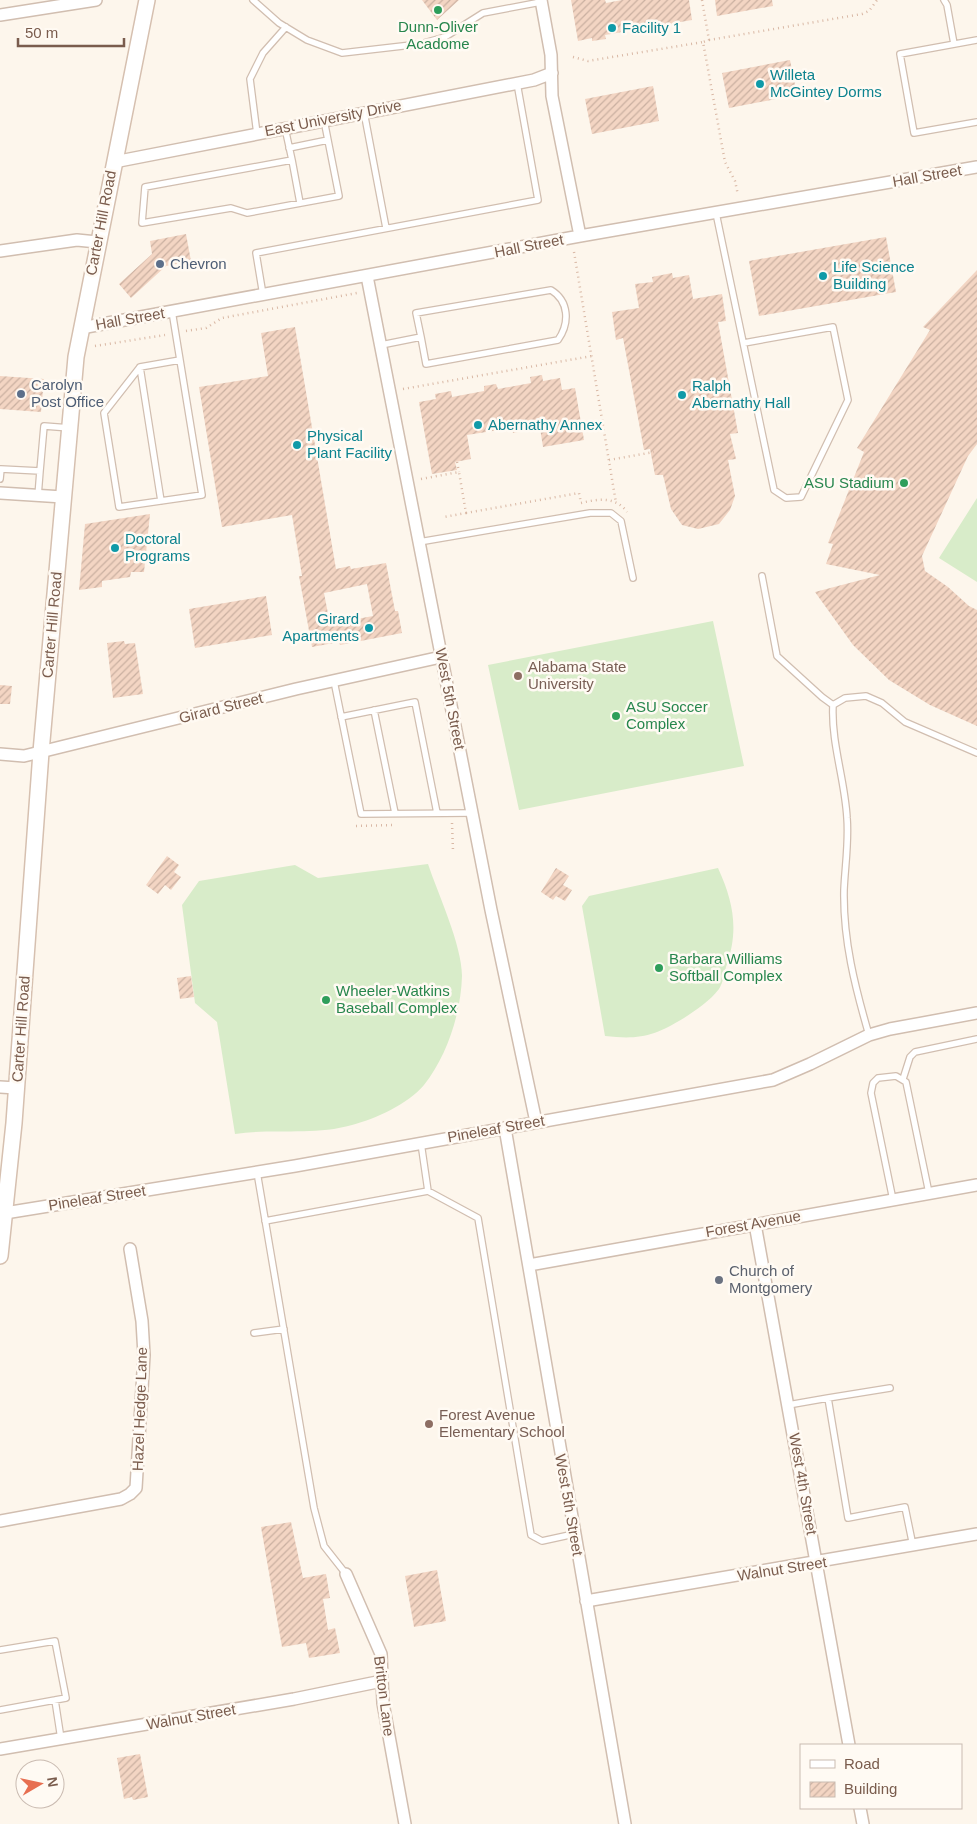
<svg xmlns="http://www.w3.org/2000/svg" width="977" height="1824" viewBox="0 0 977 1824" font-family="Helvetica,sans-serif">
  <defs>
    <pattern id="building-hatch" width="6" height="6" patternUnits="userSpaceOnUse" patternTransform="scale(1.25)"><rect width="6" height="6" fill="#f3d5c3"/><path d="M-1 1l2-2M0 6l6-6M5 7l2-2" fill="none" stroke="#cab0a1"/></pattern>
  </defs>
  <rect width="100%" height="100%" fill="#fdf6ec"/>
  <path fill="#d8ecc9" d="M 977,498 L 977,582 L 939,558 Z
    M 713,621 L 744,766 L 519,810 L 488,665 Z
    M 428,864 C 438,894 462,945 462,976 C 461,1013 447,1056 424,1085 C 408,1104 375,1119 352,1125 C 314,1136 273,1128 235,1134 L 217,1022 L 195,1003 L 182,905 L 199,881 L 295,865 L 318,878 Z
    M 718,868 C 734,903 739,931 726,967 C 724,974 723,983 719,989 C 710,1001 696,1010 684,1018 C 654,1036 640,1040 605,1036 L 582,906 L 589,896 Z"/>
  <path fill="url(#building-hatch)" fill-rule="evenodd" d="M 422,0 L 459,0 L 437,20 Z
    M 571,0 L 605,0 L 606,3 L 622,0 L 689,0 L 692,20 L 605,35 L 606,39 L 592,41 L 592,38 L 578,41 Z
    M 715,0 L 772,0 L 773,6 L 717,16 Z
    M 790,60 L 797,95 L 729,108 L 722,73 Z
    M 653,86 L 659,121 L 592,134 L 585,99 Z
    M 186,234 L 191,261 L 166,266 L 131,298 L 119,284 L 152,254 L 150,241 Z
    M 886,237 L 896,292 L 759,316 L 749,261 Z
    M 977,270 L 977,444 L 968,456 L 922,556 L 925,571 L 948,587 L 969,606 L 977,610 L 977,726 L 930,705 L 889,680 L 853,645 L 815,592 L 880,575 L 826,564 L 833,544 L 828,543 L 864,452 L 857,448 L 930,330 L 923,327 Z
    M 672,273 L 673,278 L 689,275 L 693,299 L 722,294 L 726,321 L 718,322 L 738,433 L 730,434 L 736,459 L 728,460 L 735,496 L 730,510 L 719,524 L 698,529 L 682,525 L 671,509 L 663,475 L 655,475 L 650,449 L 644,450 L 623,338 L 616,340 L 612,312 L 639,308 L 635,284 L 653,282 L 652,277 Z
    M 295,327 L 336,569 L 350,566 L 351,569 L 386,563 L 395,611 L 398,611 L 402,633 L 340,645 L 339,642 L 312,647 L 299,576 L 302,576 L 292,515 L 222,527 L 199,387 L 268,376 L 261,333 ZM 367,584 L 373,616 L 330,624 L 324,593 Z
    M 542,375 L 543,381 L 560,378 L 562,390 L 575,388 L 584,440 L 543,447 L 540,428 L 513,433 L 512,428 L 467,435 L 471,459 L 455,462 L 457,470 L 432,474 L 419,402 L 436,399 L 435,394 L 451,391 L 452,397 L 484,391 L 484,386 L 496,384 L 498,389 L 531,383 L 530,377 Z
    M 0,376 L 44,379 L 41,412 L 0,409 Z
    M 150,514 L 144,572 L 131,572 L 130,577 L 102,581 L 102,587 L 79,590 L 85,524 Z
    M 266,596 L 272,635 L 195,648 L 189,609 Z
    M 124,641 L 125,644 L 135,643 L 143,694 L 113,698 L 107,643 Z
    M 0,685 L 12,686 L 10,704 L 0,704 Z
    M 167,856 L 179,865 L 174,872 L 181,877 L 171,890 L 165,885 L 158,894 L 146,885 Z
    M 556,868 L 569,876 L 563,885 L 572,890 L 565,901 L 556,896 L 553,900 L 541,892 Z
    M 191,976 L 194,997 L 180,999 L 177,978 Z
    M 291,1522 L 303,1578 L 326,1574 L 330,1598 L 323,1599 L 328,1630 L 335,1628 L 340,1653 L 309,1658 L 306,1643 L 282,1647 L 261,1527 Z
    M 437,1570 L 446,1621 L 414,1627 L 405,1576 Z
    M 140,1754 L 148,1797 L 133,1800 L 132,1797 L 124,1799 L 117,1758 Z"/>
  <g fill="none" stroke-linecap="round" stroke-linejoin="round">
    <g stroke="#d1beb0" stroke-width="8">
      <path id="service" d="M 253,0 L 279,23 L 307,40 L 342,53 L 420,44 L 445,37 L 483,13 L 541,2
        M 944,0 L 947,5 L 954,44
        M 977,40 L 900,54 L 914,133 L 977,122
        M 364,112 L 386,228
        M 285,128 L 292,160 L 145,187 L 142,223 L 231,208 L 247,213 L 339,196 L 324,120
        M 257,134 L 250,79 L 263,53 L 286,27
        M 289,148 L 328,140
        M 292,160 L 300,203
        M 716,213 L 774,490 L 786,498 L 801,497 L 848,400 L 833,327 L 744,343
        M 263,295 L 256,253 L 538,200 L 517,83
        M 172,311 L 202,495 L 119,507 L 104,413 L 140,367 L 180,360
        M 381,345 L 421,337 L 426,364 L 558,340 C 570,323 569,301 551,290 L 416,313 L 421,337
        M 140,367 L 161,501
        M 0,479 L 1,469 L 40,471 L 44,426 L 70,428
        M 38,496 L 40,471
        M 419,542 L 590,513 L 611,513 L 621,521 L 633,578
        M 762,576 L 777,656 L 822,697 L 833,705
        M 334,681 L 361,814 L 472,813
        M 374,710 L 395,813
        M 341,717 L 415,702 L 437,813
        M 869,1035 C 855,987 843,940 844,890 C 845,866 849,842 847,818 C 845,780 831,743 833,705 L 845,698 L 866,696 L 882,703 L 905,722 L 977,753
        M 903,1079 L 910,1057 L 915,1052 L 977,1039
        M 421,1143 L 428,1191
        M 257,1172 L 314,1508 L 324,1546 L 346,1574
        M 893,1200 L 871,1093 L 873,1083 L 878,1078 L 896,1076 L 906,1082 L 929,1193
        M 265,1221 L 428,1191 L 478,1218 L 531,1535 L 542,1541 L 574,1534
        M 254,1333 L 284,1329
        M 828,1398 L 890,1388
        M 788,1405 L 828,1398 L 848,1518 L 905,1507 L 913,1546
        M 0,1650 L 55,1641 L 66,1698 L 0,1710
        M 55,1700 L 61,1739"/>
    </g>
    <g stroke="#d1beb0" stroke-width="14">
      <path id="minor" d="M 541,0 L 551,55 L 552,96 L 580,236
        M 0,15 L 96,0
        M 114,162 L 534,80 L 552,73
        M 0,251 L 77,240 L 97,242
        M 367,276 L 491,910 L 536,1122
        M 81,328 L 580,236 L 977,167
        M 0,493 L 63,497
        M 0,754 L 24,756 L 296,689 L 441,657
        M 0,1087 L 16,1088
        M 505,1128 L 625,1824
        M 5,1213 L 295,1166 L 773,1080 L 810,1064 L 869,1035 L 890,1029 L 977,1013
        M 755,1224 L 849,1745
        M 529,1265 L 977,1185
        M 0,1521 L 121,1499 L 130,1494 L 136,1488 L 144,1355 L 142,1321 L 130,1249
        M 346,1574 L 381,1654 L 383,1703 L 405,1824
        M 586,1601 L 977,1534
        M 0,1749 L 294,1699 L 382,1681
        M 860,1808 L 863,1824"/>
    </g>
    <g stroke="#d6c0b0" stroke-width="18">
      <path id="secondary" d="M 0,1256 L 14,1123 L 41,752 L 76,357 L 147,0"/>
    </g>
    <path stroke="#d9b8a5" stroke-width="2.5" stroke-dasharray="1 4" stroke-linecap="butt" d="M 702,0 L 709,40 L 703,42
      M 709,40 L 862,14 L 869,11 L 877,0
      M 573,57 L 588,61 L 703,42 L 725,162 L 735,181 L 738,195
      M 574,252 L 616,503
      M 186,331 L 206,328 L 222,318 L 357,293
      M 95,346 L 165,335
      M 403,389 L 592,356
      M 609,460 L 654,452
      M 457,462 L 459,472
      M 421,479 L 459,472 L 466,513 L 444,517
      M 466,513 L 579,493 L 581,503 C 597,499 616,496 627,512
      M 452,823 L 453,851
      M 356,826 L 392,825"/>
    <use href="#service" stroke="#fff" stroke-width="5.5"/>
    <use href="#minor" stroke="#fff" stroke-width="11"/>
    <use href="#secondary" stroke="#fff" stroke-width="15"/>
  </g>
  <g fill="#2e9e5b" stroke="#fffaf3" stroke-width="2">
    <circle cx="438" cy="10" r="5"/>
    <circle cx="904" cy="483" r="5"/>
    <circle cx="616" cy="716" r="5"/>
    <circle cx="659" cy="968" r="5"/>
    <circle cx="326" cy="1000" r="5"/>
  </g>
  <g fill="#0f9aa8" stroke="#fffaf3" stroke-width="2">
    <circle cx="612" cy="28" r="5"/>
    <circle cx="760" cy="84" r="5"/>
    <circle cx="823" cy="276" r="5"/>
    <circle cx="682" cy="395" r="5"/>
    <circle cx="478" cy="425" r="5"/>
    <circle cx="297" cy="445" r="5"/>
    <circle cx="115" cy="548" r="5"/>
    <circle cx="369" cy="628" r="5"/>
  </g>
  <g fill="#5c6f8a" stroke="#fffaf3" stroke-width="2">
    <circle cx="160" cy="264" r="5"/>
    <circle cx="21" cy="394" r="5"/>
  </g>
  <g fill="#8d6e63" stroke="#fffaf3" stroke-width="2">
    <circle cx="518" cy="676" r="5"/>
    <circle cx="429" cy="1424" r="5"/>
  </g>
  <circle fill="#6b7280" stroke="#fffaf3" stroke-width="2" cx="719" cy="1280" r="5"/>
  <g text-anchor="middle" stroke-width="5" stroke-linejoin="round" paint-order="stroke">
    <g font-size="15" fill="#27864d" stroke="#fffaf3" text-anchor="start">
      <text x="438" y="32" text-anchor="middle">Dunn-Oliver<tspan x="438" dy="17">Acadome</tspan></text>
      <text x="894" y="488" text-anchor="end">ASU Stadium</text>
      <text x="626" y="712">ASU Soccer<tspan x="626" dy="17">Complex</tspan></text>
      <text x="669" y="964">Barbara Williams<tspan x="669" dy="17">Softball Complex</tspan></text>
      <text x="336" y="996">Wheeler-Watkins<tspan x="336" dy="17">Baseball Complex</tspan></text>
    </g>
    <g font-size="15" fill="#0d838f" stroke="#fffaf3" text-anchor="start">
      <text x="622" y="33">Facility 1</text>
      <text x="770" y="80">Willeta<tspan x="770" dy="17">McGintey Dorms</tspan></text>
      <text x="833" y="272">Life Science<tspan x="833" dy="17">Building</tspan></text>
      <text x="692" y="391">Ralph<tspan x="692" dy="17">Abernathy Hall</tspan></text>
      <text x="488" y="430">Abernathy Annex</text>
      <text x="307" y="441">Physical<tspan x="307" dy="17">Plant Facility</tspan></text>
      <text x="125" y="544">Doctoral<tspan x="125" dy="17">Programs</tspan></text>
      <text x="359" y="624" text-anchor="end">Girard<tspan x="359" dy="17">Apartments</tspan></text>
    </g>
    <g font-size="15" fill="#7a5c4d" stroke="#fffaf3">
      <text transform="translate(333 118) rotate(-11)" y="5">East University Drive</text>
      <text transform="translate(927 176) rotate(-10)" y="5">Hall Street</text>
      <text transform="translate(101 223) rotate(-79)" y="5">Carter Hill Road</text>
      <text transform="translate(529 246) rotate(-11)" y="5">Hall Street</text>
      <text transform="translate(130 319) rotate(-10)" y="5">Hall Street</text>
      <text transform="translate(52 625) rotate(-85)" y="5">Carter Hill Road</text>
      <text transform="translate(450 699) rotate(79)" y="5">West 5th Street</text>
      <text transform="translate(221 708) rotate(-14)" y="5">Girard Street</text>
      <text transform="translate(21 1029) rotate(-86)" y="5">Carter Hill Road</text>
      <text transform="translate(496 1129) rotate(-10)" y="5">Pineleaf Street</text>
      <text transform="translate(97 1198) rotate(-9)" y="5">Pineleaf Street</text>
      <text transform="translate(753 1224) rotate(-10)" y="5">Forest Avenue</text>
      <text transform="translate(140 1409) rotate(-88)" y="5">Hazel Hedge Lane</text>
      <text transform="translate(803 1484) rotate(80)" y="5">West 4th Street</text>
      <text transform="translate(569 1505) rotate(80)" y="5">West 5th Street</text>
      <text transform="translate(782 1569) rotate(-9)" y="5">Walnut Street</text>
      <text transform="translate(384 1696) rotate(83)" y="5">Britton Lane</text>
      <text transform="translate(191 1717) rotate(-10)" y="5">Walnut Street</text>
    </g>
    <g font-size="15" fill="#4e5e75" stroke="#fffaf3" text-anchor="start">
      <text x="170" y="269">Chevron</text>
      <text x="31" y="390">Carolyn<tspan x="31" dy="17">Post Office</tspan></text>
    </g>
    <g font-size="15" fill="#785e54" stroke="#fffaf3" text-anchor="start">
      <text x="528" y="672">Alabama State<tspan x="528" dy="17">University</tspan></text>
      <text x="439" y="1420">Forest Avenue<tspan x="439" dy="17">Elementary School</tspan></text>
    </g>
    <g font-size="15" fill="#5b616d" stroke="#fffaf3" text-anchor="start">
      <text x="729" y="1276">Church of<tspan x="729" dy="17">Montgomery</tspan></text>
    </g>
  </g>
  <rect x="800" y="1744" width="162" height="65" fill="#fffaf3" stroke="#cabbb1"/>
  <rect x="810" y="1760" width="25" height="8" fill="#ffffff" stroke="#cabbb1"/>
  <text x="844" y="1769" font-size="15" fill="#7a5c4d">Road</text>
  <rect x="810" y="1782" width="25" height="15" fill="url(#building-hatch)" stroke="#cabbb1"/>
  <text x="844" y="1794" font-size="15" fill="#7a5c4d">Building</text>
  <g transform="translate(40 1784) rotate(81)"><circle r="24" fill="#fffaf3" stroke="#cabbb1"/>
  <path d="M0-4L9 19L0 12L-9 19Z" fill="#e76f51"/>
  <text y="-8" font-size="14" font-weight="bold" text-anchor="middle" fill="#7a5c4d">N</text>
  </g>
  <path d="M18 38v8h106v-8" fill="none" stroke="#7a5c4d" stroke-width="2.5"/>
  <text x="25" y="38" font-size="15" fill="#7a5c4d" stroke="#fffaf3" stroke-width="4" paint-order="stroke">50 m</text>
</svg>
